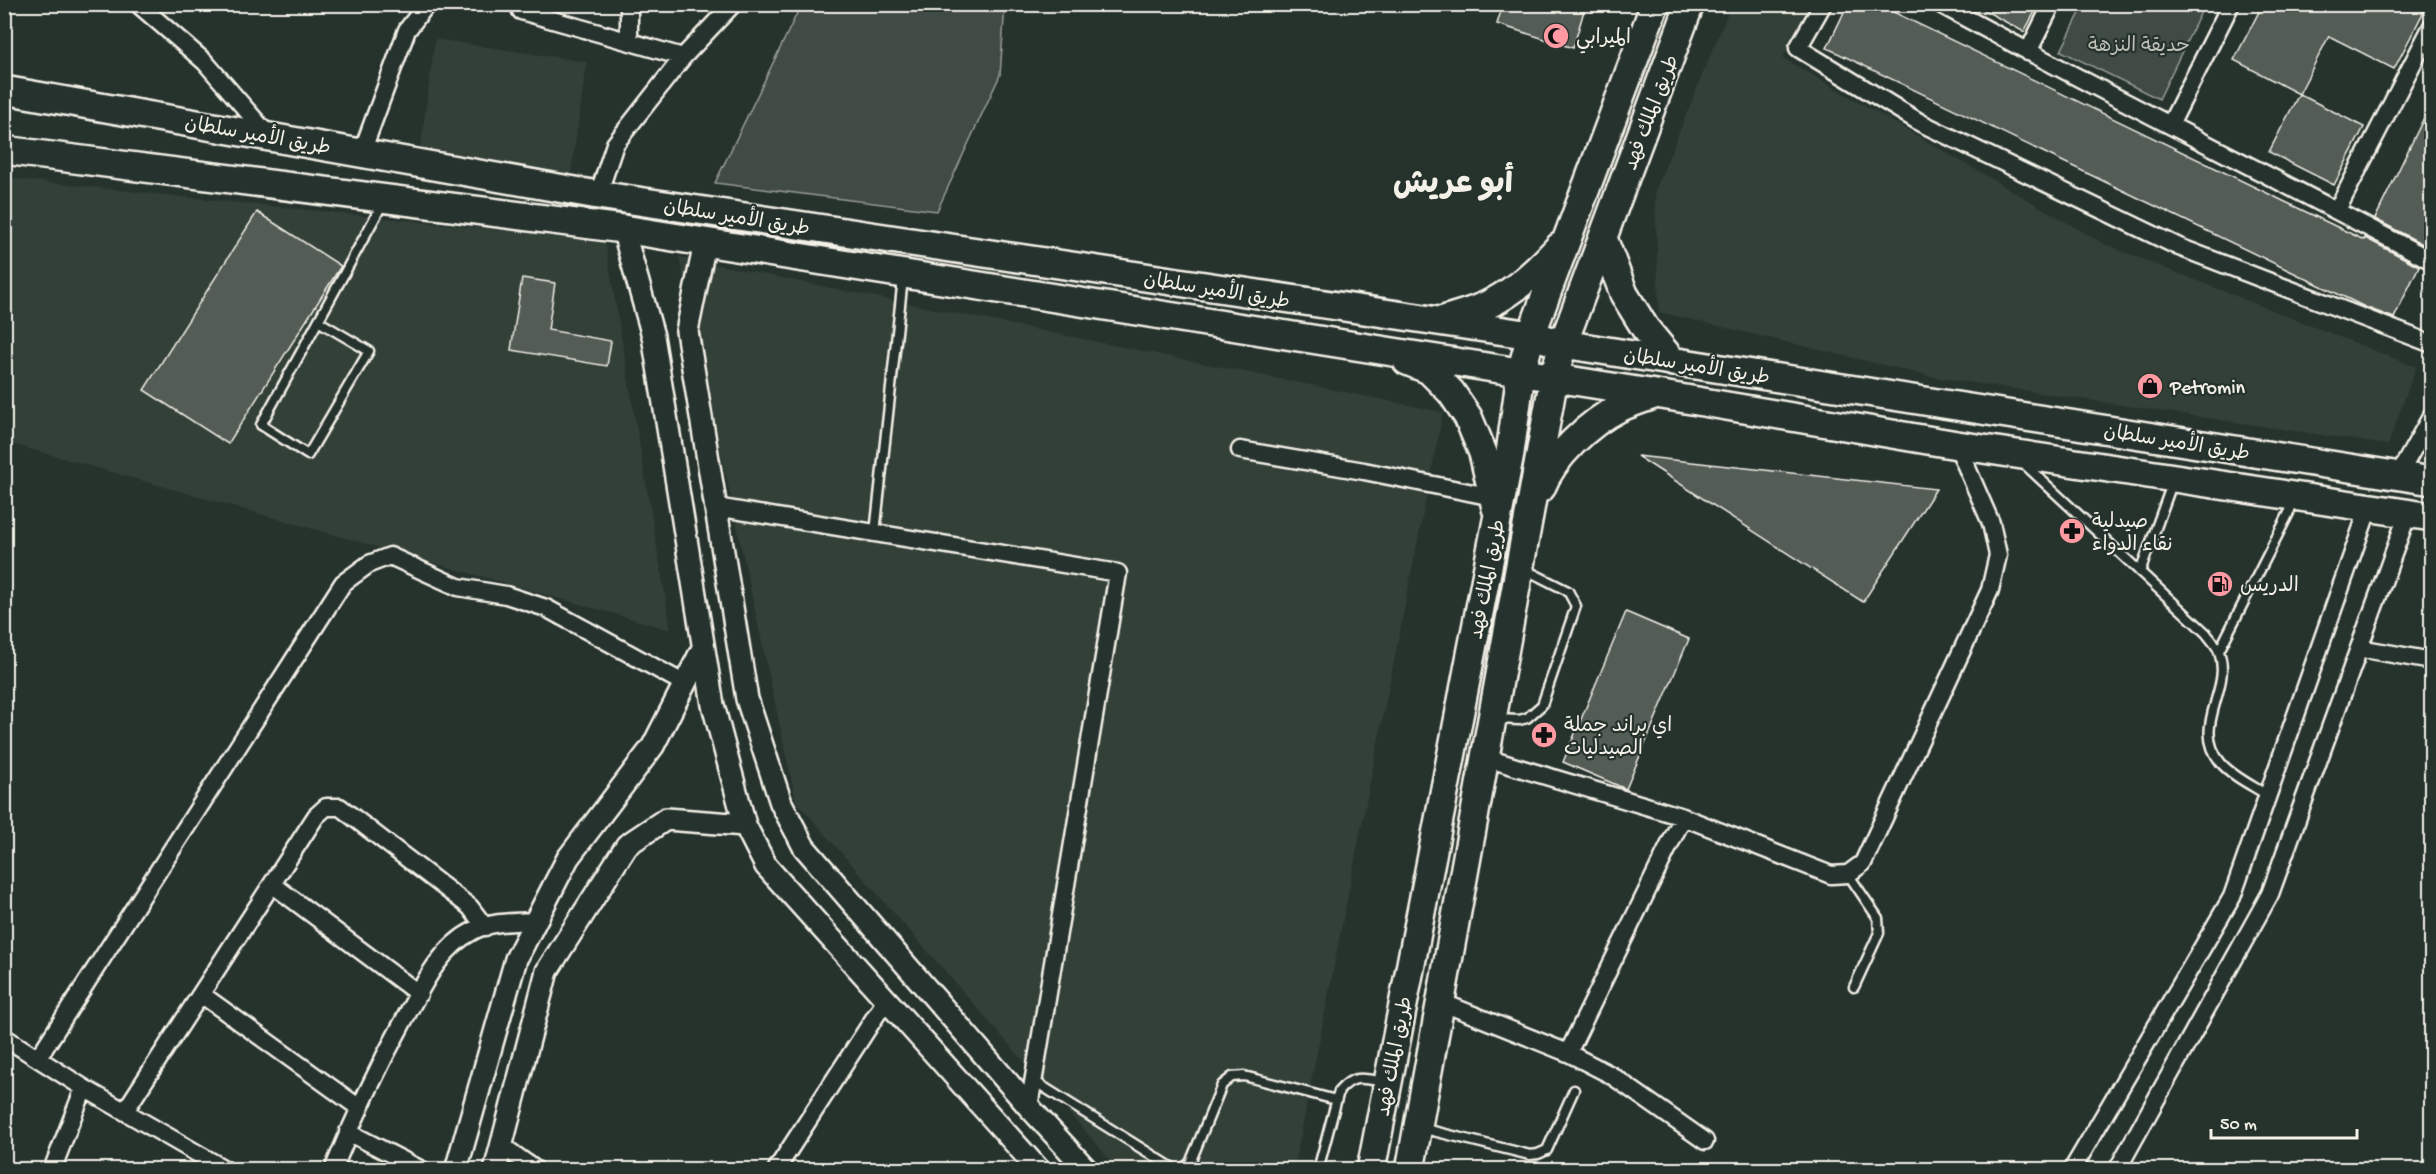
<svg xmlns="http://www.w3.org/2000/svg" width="2436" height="1174" viewBox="0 0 2436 1174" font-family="'Gochi Hand','Playpen Sans Arabic',sans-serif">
  <rect width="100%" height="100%" fill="#26332d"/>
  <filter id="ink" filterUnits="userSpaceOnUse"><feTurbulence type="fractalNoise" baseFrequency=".0167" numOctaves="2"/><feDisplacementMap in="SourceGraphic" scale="12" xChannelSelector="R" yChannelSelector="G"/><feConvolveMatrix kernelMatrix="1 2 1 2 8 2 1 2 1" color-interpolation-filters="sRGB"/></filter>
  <g filter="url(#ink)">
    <path fill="#333f39" d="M 1731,5 L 1811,5 L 1783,58 L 2104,244 L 2416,367 L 2388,445 L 1934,377 L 1659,312 L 1655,191 Z
      M 435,39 L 587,62 L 571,173 L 420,151 Z
      M 4,178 L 605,241 L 671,630 L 5,442 Z
      M 679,257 L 1443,412 L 1294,1169 L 1118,1169 L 796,801 Z"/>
    <path fill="#414b45" stroke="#9a9e96" stroke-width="1.5" d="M 801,5 L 1005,5 L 1000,75 L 937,211 L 715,183 Z
      M 2084,5 L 2185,5 L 2201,12 L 2159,99 L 2061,51 Z"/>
    <path fill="#525c55" stroke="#f4f1e8" stroke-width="1.5" d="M 1503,4 L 1586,4 L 1573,48 L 1497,24 Z
      M 1848,4 L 1877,4 L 2364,240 L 2365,238 L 2419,266 L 2394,318 L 2365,307 L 1827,48 Z
      M 1973,4 L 2039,4 L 2024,32 Z
      M 2263,4 L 2411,4 L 2424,11 L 2394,69 L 2329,36 L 2299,94 L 2234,60 Z
      M 2299,94 L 2364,127 L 2334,185 L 2269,152 Z
      M 2432,101 L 2432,249 L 2375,219 Z
      M 257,212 L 341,266 L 228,444 L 144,390 Z
      M 522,278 L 555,283 L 548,330 L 611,341 L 607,366 L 511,350 Z
      M 1637,456 L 1936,489 L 1863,602 Z
      M 1626,612 L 1689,639 L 1626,789 L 1563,762 Z"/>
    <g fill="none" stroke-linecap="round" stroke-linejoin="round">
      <g stroke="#f4f1e8" stroke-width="13">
        <path id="service" d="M 318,321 L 369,351 L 308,455 L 261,425 L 383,203
          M 2022,462 L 2206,633 C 2210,639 2217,645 2219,652 C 2233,690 2190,726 2221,763 C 2232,776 2253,786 2267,795
          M 875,533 L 903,278
          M 2140,572 L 2173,481
          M 2219,651 L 2296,499
          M 1497,719 L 1519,720 L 1527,718 L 1542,705 L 1576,606 L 1568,591 L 1524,569
          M 1848,874 L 1878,918 L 1879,933 L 1854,987
          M 1034,1081 L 1176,1170
          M 1421,1128 L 1530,1155 L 1538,1154 L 1547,1150 L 1574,1090
          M 1180,1170 L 1190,1163 L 1222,1085 L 1232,1077 L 1244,1076 L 1336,1100
          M 1318,1170 L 1339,1091 C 1354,1073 1364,1079 1385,1082"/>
      </g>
      <g stroke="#f4f1e8" stroke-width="21">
        <path id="minor" d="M 138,4 L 205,62 L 268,135
          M 518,4 L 521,11 L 683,57
          M 629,4 L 629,41
          M 1823,4 L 1798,48 L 1921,123 L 2179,247 L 2432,344
          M 1940,4 C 2102,93 2269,174 2432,261
          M 2028,52 L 2052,4
          M 2170,125 L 2231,4
          M 362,152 L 407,30 L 427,4
          M 598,195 L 615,144 L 683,57 L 733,4
          M 2337,210 L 2432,26
          M 1240,450 L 1364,471 L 1493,497
          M 2398,476 L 2432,415
          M 716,507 L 1118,573 L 1029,1107
          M 2359,648 L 2432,661
          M 1486,758 L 1683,817 L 1831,875 L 1848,874 L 1863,863 L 1990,590 L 1998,555 L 1991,523 L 1957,445
          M 272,884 L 419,994
          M 201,994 L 358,1107
          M 1441,1002 L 1568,1053 L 1611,1075 L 1705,1141
          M 4,1037 L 84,1088 L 226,1170
          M 1568,1053 L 1683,817
          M 38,1058 L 343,583 L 369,564 L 390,556 L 458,587 L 506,595 L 546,608 L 685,684
          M 125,1111 L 316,816 L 326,807 L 340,807 L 470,907 L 485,927
          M 348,1132 L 422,1170
          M 501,1145 L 536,1170
          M 52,1170 L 84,1088
          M 333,1170 C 354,1118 377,1069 404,1020 C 421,989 439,948 473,931 C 491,921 516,922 536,921
          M 776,1170 L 886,1000
          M 2072,1170 L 2232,897 L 2369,507
          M 2117,1170 L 2270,894 L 2408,513"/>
      </g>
      <g stroke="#f4f1e8" stroke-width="26">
        <path id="tertiary" d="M 623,229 L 653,336 L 713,705 L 745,825 L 766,866 L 1039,1170
          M 705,243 L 687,331 L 747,699 L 781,803 L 804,847 L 1029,1107 L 1087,1170
          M 456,1170 L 516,959 L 568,858 L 653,746 L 703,648
          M 495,1170 L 547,971 L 627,845 L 666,819 L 745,825"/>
      </g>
      <g stroke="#f4f1e8" stroke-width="32">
        <path id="trunk" d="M 4,90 L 598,195 L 1531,335 L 1563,344 L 2432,481
          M 4,150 L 623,229 L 1656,394 L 1957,445 L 2432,517
          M 1603,238 L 1624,294 L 1645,328 L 1673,362
          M 1444,320 C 1459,315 1475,311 1489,304 C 1516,291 1539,269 1559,247
          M 1407,361 L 1429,370 L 1451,392 L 1468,417 L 1483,453 L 1496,508
          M 1541,488 C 1553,457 1589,423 1619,408 C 1630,403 1642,399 1654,395
          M 1371,1170 L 1510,453 L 1521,373 L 1531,335 L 1655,4
          M 1410,1170 L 1554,378 L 1563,344 L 1690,4"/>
      </g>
      <use href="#service" stroke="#26332d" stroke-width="8"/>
      <use href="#minor" stroke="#26332d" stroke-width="16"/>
      <use href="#tertiary" stroke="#26332d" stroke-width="21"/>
      <use href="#trunk" stroke="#26332d" stroke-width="27"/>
    </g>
  </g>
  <defs>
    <g id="mosque-disc" transform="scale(1.35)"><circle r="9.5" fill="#ff9aa2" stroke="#26332d"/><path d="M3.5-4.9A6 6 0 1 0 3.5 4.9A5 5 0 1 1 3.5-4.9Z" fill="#111"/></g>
    <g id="shop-disc" transform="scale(1.35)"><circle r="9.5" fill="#ff9aa2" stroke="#26332d"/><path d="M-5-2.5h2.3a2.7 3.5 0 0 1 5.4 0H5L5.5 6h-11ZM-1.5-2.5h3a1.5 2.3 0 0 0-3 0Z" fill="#111"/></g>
    <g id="pharmacy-disc" transform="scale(1.35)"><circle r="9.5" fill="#ff9aa2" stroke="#26332d"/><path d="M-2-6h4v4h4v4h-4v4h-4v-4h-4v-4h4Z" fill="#111"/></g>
    <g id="fuel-disc" transform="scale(1.35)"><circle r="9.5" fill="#ff9aa2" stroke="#26332d"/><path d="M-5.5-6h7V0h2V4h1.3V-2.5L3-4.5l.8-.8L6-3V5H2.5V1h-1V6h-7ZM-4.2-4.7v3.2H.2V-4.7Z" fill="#111"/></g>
  </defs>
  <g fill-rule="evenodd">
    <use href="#mosque-disc" x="1556" y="36"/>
    <use href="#shop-disc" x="2150" y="386"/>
    <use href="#pharmacy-disc" x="2072" y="531"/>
    <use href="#fuel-disc" x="2220" y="584"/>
    <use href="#pharmacy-disc" x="1544" y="735"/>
  </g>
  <g text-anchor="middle" stroke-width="4.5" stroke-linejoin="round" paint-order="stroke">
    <g font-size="20" fill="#f4f1e8" stroke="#26332d" text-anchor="start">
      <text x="1576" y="43">الميرابي</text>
      <text x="2170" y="393">Petromin</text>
      <text x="2092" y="527">صيدلية<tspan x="2092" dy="23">نقاء الدواء</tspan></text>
      <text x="2240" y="591">الدريس</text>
      <text x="1564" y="731">اي براند جملة<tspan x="1564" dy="23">الصيدليات</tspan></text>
    </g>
    <g font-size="20" fill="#bebfb7" stroke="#26332d">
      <text x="2139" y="51">حديقة النزهة</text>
    </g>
    <g font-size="20" fill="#f4f1e8" stroke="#26332d">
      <text transform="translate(1650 112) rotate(-69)" y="7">طريق الملك فهد</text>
      <text transform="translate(258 134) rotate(10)" y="7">طريق الأمير سلطان</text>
      <text transform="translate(737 216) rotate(9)" y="7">طريق الأمير سلطان</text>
      <text transform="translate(1217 289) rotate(9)" y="7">طريق الأمير سلطان</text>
      <text transform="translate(1697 365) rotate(9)" y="7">طريق الأمير سلطان</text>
      <text transform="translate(2177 441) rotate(9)" y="7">طريق الأمير سلطان</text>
      <text transform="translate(1486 579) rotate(-79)" y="7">طريق الملك فهد</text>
      <text transform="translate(1393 1056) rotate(-79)" y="7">طريق الملك فهد</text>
    </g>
    <g font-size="32" font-weight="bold" fill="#f4f1e8" stroke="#26332d">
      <text x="1453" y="192">أبو عريش</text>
    </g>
  </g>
  <rect width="2436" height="1174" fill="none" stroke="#26332d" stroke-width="24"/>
  <rect x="12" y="12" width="2412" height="1150" fill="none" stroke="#f4f1e8" stroke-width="2" filter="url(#ink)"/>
  <path d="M2211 1129v9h146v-9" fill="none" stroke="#f4f1e8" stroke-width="3"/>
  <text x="2220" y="1129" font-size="18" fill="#f4f1e8" stroke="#26332d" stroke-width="4.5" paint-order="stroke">50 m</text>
</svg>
